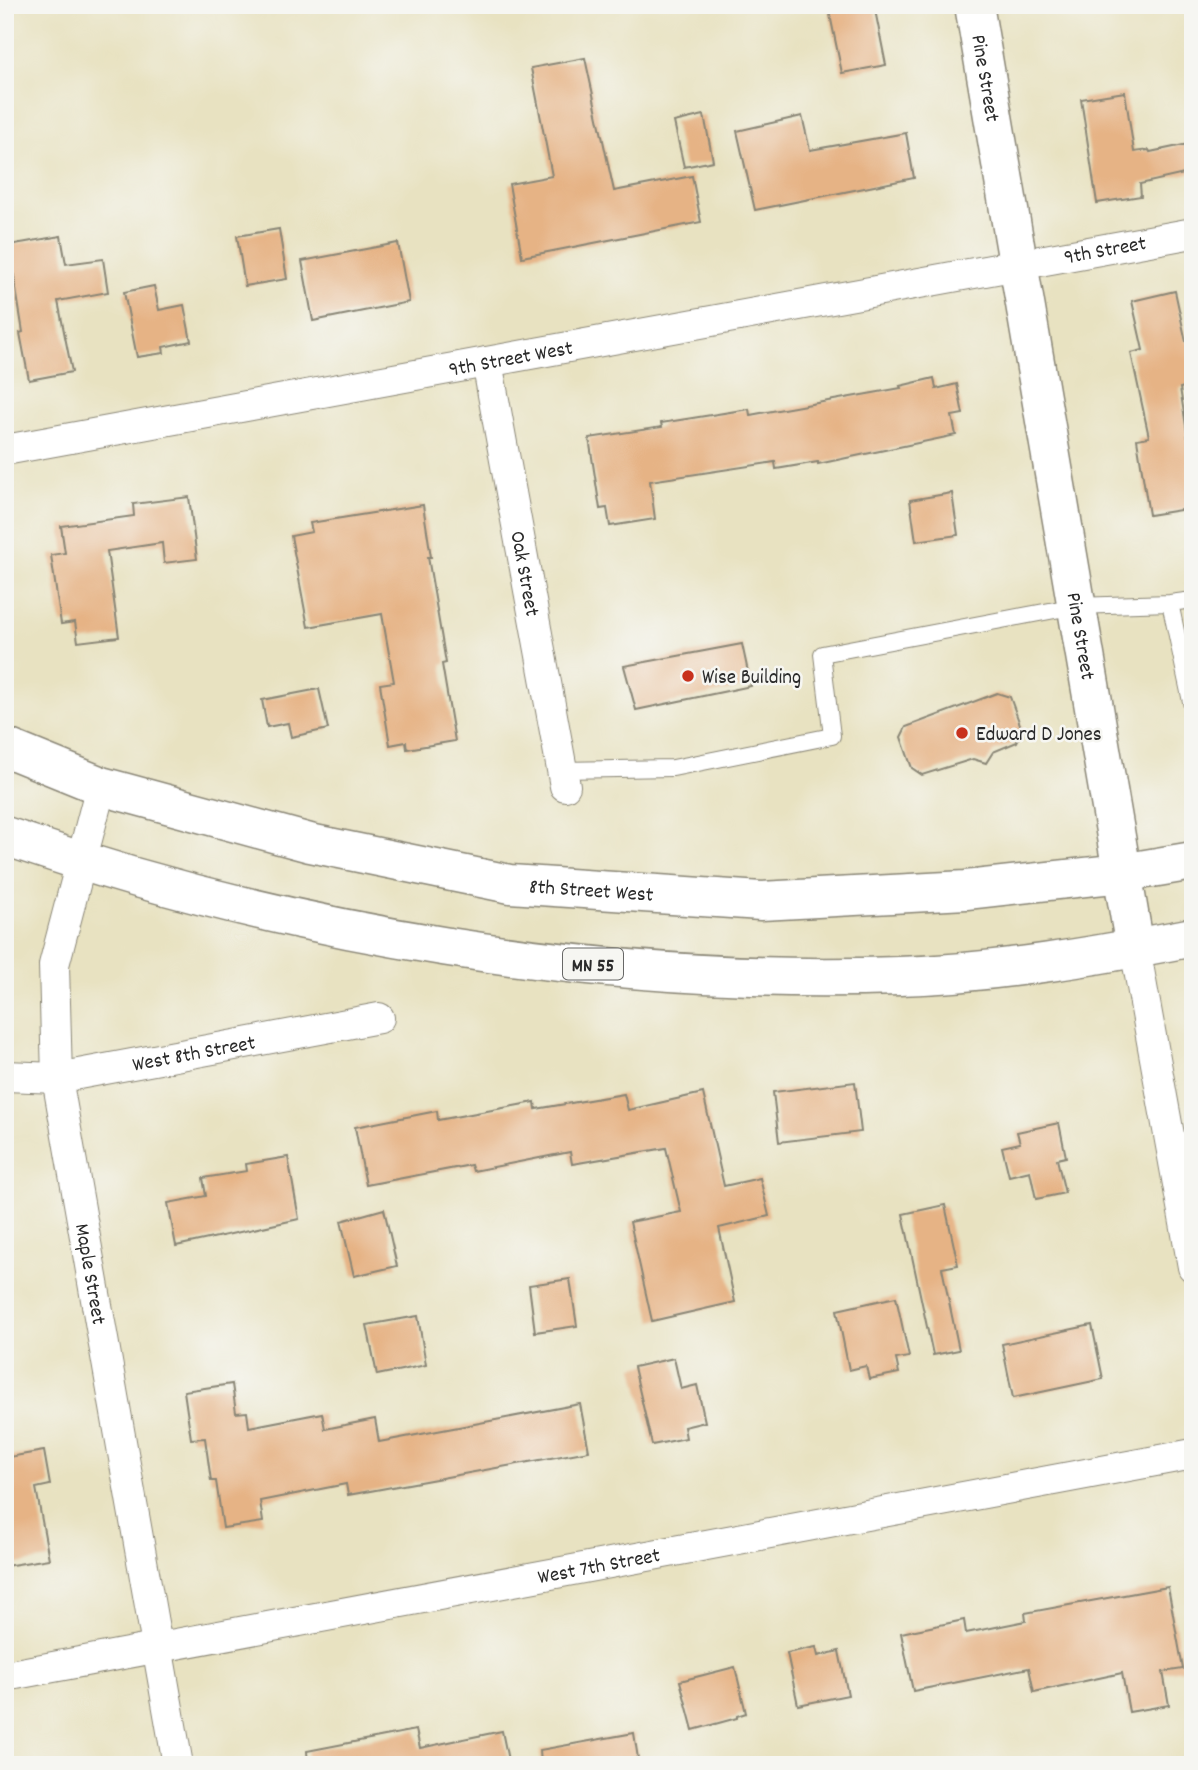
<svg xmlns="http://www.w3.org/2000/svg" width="1198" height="1770" viewBox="0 0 1198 1770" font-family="Dekko,sans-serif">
  <rect width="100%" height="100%" fill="#f6f6f2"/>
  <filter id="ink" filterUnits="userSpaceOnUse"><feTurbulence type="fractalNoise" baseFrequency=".0143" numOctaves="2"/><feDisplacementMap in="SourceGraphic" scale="14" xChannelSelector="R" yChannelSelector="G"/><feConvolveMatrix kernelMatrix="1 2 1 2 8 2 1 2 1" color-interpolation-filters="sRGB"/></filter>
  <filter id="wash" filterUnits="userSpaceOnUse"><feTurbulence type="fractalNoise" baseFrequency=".00686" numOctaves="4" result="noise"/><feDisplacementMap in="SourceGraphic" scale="28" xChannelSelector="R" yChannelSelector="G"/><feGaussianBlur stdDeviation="1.57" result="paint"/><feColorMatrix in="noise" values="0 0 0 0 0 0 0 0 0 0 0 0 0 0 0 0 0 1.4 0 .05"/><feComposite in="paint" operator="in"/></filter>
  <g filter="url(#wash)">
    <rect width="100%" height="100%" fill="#e8e2c1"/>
    <g id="blocks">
      <path fill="#e6b385" d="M 828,5 L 874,5 L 886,65 L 842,73 Z
        M 585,58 L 614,191 L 692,176 L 701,222 L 522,257 L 509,184 L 552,176 L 531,68 Z
        M 1125,92 L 1134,152 L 1149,150 L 1150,152 L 1193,143 L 1193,172 L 1140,184 L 1141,196 L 1097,203 L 1081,99 Z
        M 704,115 L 713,161 L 684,167 L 674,122 Z
        M 802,116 L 810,150 L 906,133 L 914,178 L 755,210 L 737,131 Z
        M 279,229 L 287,279 L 245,286 L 237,236 Z
        M 61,236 L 66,264 L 103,259 L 108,292 L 58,301 L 72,372 L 29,380 L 20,333 L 23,332 L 9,245 Z
        M 398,243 L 409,302 L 313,321 L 302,261 Z
        M 154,286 L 159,310 L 184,305 L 191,341 L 163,347 L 164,353 L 137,357 L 124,292 Z
        M 1175,291 L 1186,342 L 1193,341 L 1193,385 L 1180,388 L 1193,470 L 1193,508 L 1149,515 L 1137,439 L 1149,437 L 1131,353 L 1143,350 L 1132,301 Z
        M 934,378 L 936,389 L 957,384 L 963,414 L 952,416 L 956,435 L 818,464 L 818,462 L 776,469 L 775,462 L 650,481 L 655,519 L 610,526 L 607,508 L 600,509 L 589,438 L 662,427 L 661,423 L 749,409 L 750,415 L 901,388 L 900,386 Z
        M 952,493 L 958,535 L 916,541 L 910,500 Z
        M 189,497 L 197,559 L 164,563 L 162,543 L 107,551 L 119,637 L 78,642 L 75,622 L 61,624 L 51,555 L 65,553 L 61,526 L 134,516 L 133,504 Z
        M 423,505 L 431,557 L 428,557 L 446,663 L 442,664 L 455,741 L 407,749 L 406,742 L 390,745 L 380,684 L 394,682 L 382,614 L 308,627 L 291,536 L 312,532 L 310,523 Z
        M 742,644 L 751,686 L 636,710 L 624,666 Z
        M 319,689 L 328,729 L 291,737 L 288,723 L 267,727 L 262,700 Z
        M 997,693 L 1010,697 L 1022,730 L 1017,742 L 993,752 L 986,763 L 973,759 L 922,775 L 912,768 L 901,737 L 906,727 Z
        M 855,1082 L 861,1132 L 779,1142 L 773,1092 Z
        M 703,1093 L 724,1186 L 760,1178 L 769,1216 L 719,1228 L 735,1302 L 652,1321 L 630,1222 L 681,1212 L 666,1148 L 572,1164 L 570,1152 L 473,1171 L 471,1165 L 366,1185 L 355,1127 L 437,1111 L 438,1120 L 535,1102 L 536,1109 L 624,1094 L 628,1110 Z
        M 1059,1123 L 1066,1157 L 1057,1159 L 1065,1193 L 1036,1199 L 1030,1171 L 1009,1176 L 1002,1147 L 1020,1143 L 1017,1132 Z
        M 288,1157 L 299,1219 L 176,1246 L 168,1203 L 206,1196 L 203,1178 L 247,1171 L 246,1164 Z
        M 945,1205 L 958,1265 L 942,1268 L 959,1350 L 933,1355 L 903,1214 Z
        M 384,1209 L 397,1266 L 354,1276 L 341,1221 Z
        M 570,1279 L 577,1326 L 535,1332 L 529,1285 Z
        M 896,1297 L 909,1357 L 896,1359 L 899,1373 L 869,1379 L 866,1366 L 849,1370 L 837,1310 Z
        M 418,1316 L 426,1365 L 377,1375 L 367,1325 Z
        M 1092,1325 L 1103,1379 L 1013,1398 L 1002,1344 Z
        M 674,1358 L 681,1389 L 697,1385 L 705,1422 L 684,1427 L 686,1438 L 652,1445 L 634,1367 Z
        M 232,1384 L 236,1413 L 247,1412 L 249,1427 L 322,1413 L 325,1429 L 375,1419 L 379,1442 L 580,1404 L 589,1451 L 348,1495 L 346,1484 L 260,1501 L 263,1522 L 223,1528 L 216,1481 L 211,1481 L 205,1438 L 191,1439 L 184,1391 Z
        M 44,1451 L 50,1485 L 36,1488 L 49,1559 L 5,1566 L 5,1473 L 12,1472 L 9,1457 Z
        M 1168,1587 L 1183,1669 L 1163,1672 L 1169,1705 L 1129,1712 L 1122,1673 L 1034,1692 L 1029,1668 L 913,1691 L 901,1633 L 964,1620 L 966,1633 L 1026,1621 L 1025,1613 Z
        M 816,1647 L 818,1656 L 839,1651 L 848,1695 L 798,1705 L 787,1653 Z
        M 735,1667 L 746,1713 L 737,1716 L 737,1718 L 693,1730 L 680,1681 Z
        M 416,1730 L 420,1748 L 502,1731 L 509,1765 L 308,1765 L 307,1751 Z
        M 634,1733 L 639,1765 L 541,1765 L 540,1750 Z"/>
    </g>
  </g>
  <g filter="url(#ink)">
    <use href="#blocks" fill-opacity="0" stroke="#8a8676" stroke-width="2"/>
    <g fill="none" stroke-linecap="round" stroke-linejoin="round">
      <g stroke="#8a8676" stroke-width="18">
        <path id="service" d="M 1170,603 L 1193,711
          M 561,770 L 673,768 L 832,736 L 822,654 L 1076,606 L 1170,603 L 1193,600"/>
      </g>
      <g stroke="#8a8676" stroke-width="32">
        <g id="minor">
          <path id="s1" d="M 487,362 L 565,786"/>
          <path id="s2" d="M 5,450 L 1193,233"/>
          <path id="s3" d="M 101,786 L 54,965 L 57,1078 L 178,1765"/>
          <path d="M 1135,948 L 1193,1267"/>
          <path id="s4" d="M 5,1076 L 57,1078 L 379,1018"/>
          <path id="s5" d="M 5,1676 L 1193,1454"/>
        </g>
      </g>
      <g stroke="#8a8676" stroke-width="41">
        <g id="tertiary">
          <path id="s6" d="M 974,5 L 1135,948"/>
        </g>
      </g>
      <g stroke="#8a8676" stroke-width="41">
        <g id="trunk">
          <path id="s7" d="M 5,747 L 101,786 L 310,843 L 510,884 L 761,901 L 966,890 L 1122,873 L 1193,861"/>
          <path d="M 5,836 C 287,934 600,986 899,976 C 997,973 1096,956 1193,937"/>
        </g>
      </g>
      <use href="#service" stroke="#fff" stroke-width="16"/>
      <use href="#minor" stroke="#fff" stroke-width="30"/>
      <use href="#tertiary" stroke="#fff" stroke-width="38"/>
      <use href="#trunk" stroke="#fff" stroke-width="38"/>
    </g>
  </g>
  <g fill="#c8321e" stroke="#f6f6f2" stroke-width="2.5">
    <circle cx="688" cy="676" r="7"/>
    <circle cx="962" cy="733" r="7"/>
  </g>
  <g text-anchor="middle" stroke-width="5" stroke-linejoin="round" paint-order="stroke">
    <rect fill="#f6f6f2" stroke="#686867" stroke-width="2" x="563" y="948.5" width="60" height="31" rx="5"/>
    <g font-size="19" font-weight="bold" fill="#2b2b2b">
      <text x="593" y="971">MN 55</text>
    </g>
    <g font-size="21" fill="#2b2b2b" stroke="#f6f6f2">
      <text dy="7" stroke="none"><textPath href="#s6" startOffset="74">Pine Street</textPath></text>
      <text dy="7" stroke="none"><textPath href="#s2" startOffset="1118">9th Street</textPath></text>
      <text dy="7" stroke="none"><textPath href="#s2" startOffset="514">9th Street West</textPath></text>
      <text dy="7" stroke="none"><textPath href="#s1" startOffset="215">Oak Street</textPath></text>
      <text dy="7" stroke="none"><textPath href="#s6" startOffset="640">Pine Street</textPath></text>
      <text dy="7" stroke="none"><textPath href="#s7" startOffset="606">8th Street West</textPath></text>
      <text dy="7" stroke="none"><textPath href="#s4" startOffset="191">West 8th Street</textPath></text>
      <text dy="7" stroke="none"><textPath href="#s3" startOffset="497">Maple Street</textPath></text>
      <text dy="7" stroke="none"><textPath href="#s5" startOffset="604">West 7th Street</textPath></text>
    </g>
    <g font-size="21" fill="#2b2b2b" stroke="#f6f6f2" text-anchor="start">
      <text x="702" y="683">Wise Building</text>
      <text x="976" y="740">Edward D Jones</text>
    </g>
  </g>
  <rect width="1198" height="1770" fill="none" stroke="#f6f6f2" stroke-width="28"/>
</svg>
